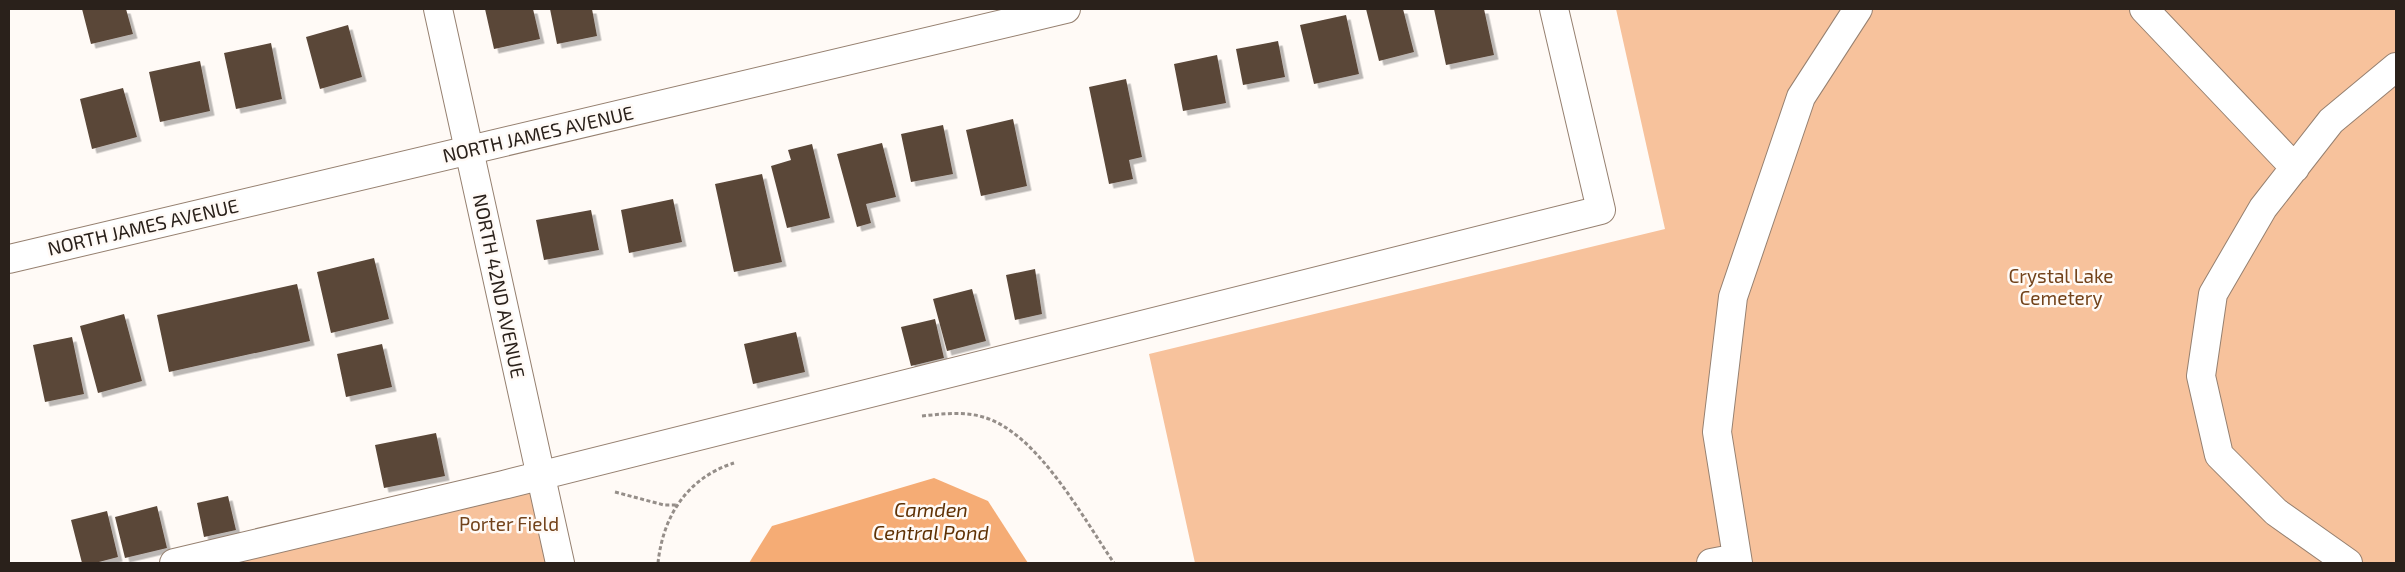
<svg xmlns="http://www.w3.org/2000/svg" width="2405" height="572" viewBox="0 0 2405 572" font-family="'Exo 2',sans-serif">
  <defs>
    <filter id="shadow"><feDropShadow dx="4.5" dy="4.5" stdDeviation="0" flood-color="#0004"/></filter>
  </defs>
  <rect width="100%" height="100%" fill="#fffaf6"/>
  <path fill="#f7c29c" d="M 1616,9 L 2396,9 L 2396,563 L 1195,563 L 1149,354 L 1665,229 Z
    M 540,475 L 560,563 L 189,563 Z"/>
  <path fill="#f5ac75" d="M 934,478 L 988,501 L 1028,563 L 749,563 L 772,526 Z"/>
  <path fill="#5a4739" filter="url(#shadow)" d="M 82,9 L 126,9 L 133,34 L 91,44 Z
    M 485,9 L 533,9 L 540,39 L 494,49 Z
    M 550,9 L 592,9 L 597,36 L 557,44 Z
    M 1366,9 L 1403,9 L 1414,52 L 1379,61 Z
    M 1434,9 L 1484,9 L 1494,55 L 1446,65 Z
    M 1346,15 L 1359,74 L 1314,84 L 1300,25 Z
    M 348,25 L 362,77 L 320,89 L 306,37 Z
    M 1278,41 L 1285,77 L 1243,85 L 1236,49 Z
    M 271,43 L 282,99 L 236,109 L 224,53 Z
    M 1217,55 L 1226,103 L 1183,111 L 1174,64 Z
    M 200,61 L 210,111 L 160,122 L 149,72 Z
    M 1126,79 L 1142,157 L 1129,160 L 1133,179 L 1109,184 L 1089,87 Z
    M 123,88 L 137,137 L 92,149 L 80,99 Z
    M 1013,119 L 1027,186 L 981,196 L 966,130 Z
    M 943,125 L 953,174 L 911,182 L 901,134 Z
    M 882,143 L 896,197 L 866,204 L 871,223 L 857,227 L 837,154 Z
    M 812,144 L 830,218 L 787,228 L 771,166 L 791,160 L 788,150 Z
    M 762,174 L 782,262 L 734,272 L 715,184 Z
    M 673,199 L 682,242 L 629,253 L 621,210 Z
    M 591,210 L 599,250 L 544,260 L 536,220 Z
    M 374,258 L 389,319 L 331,333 L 317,272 Z
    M 1035,269 L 1042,314 L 1015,320 L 1006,275 Z
    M 297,284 L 310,341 L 169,372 L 157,315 Z
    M 972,289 L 986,341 L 947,351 L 933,299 Z
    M 124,314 L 142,381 L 98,393 L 80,326 Z
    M 935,319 L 944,358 L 911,366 L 901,327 Z
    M 796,332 L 805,372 L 753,384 L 744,344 Z
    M 72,337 L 84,394 L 45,402 L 33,345 Z
    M 382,344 L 392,387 L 346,397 L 337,354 Z
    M 436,433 L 445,476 L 384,488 L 375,445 Z
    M 228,496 L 236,530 L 204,537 L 197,503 Z
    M 157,506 L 167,548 L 125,558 L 115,517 Z
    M 107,511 L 118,557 L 95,563 L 82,563 L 71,520 Z"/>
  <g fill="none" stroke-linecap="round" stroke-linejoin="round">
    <g stroke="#968070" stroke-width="30">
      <path id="minor" d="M 438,9 L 560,563
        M 2144,9 L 2295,168
        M 9,259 L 1066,9
        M 174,563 L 503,485 L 1601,210 L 1554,9
        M 1711,563 L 1737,558
        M 1738,563 L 1717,432 L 1733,297 L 1801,97 L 1858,9
        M 2348,563 L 2276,512 L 2219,455 L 2201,376 L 2213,294 L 2263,208 L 2331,121 L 2396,67"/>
    </g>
    <path stroke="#958e89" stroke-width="3" stroke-dasharray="4 2.5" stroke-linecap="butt" d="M 922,416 C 942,414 963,411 983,417 C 1037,432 1083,518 1114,563
      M 615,492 L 664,505 L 676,505
      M 658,563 C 663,516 687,478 734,463"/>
    <use href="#minor" stroke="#fff" stroke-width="28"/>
  </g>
  <g text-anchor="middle" stroke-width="5" stroke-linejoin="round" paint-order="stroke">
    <g font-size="19" fill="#2a211b" stroke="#fffaf6">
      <text transform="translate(538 134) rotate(-13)" y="7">NORTH JAMES AVENUE</text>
      <text transform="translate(143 227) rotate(-13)" y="7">NORTH JAMES AVENUE</text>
      <text transform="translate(499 286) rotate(78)" y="7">NORTH 42ND AVENUE</text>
    </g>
    <g font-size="19" fill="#73431b" stroke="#fffaf6">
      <text x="2061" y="283">Crystal Lake<tspan x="2061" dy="22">Cemetery</tspan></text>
      <text x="509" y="531">Porter Field</text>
    </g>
    <g font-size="20" font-style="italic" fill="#5f3104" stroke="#fffaf6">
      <text x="931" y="517">Camden<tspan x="931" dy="23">Central Pond</tspan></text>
    </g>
  </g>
  <rect width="2405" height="572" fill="none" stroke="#2a211b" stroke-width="20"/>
</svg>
